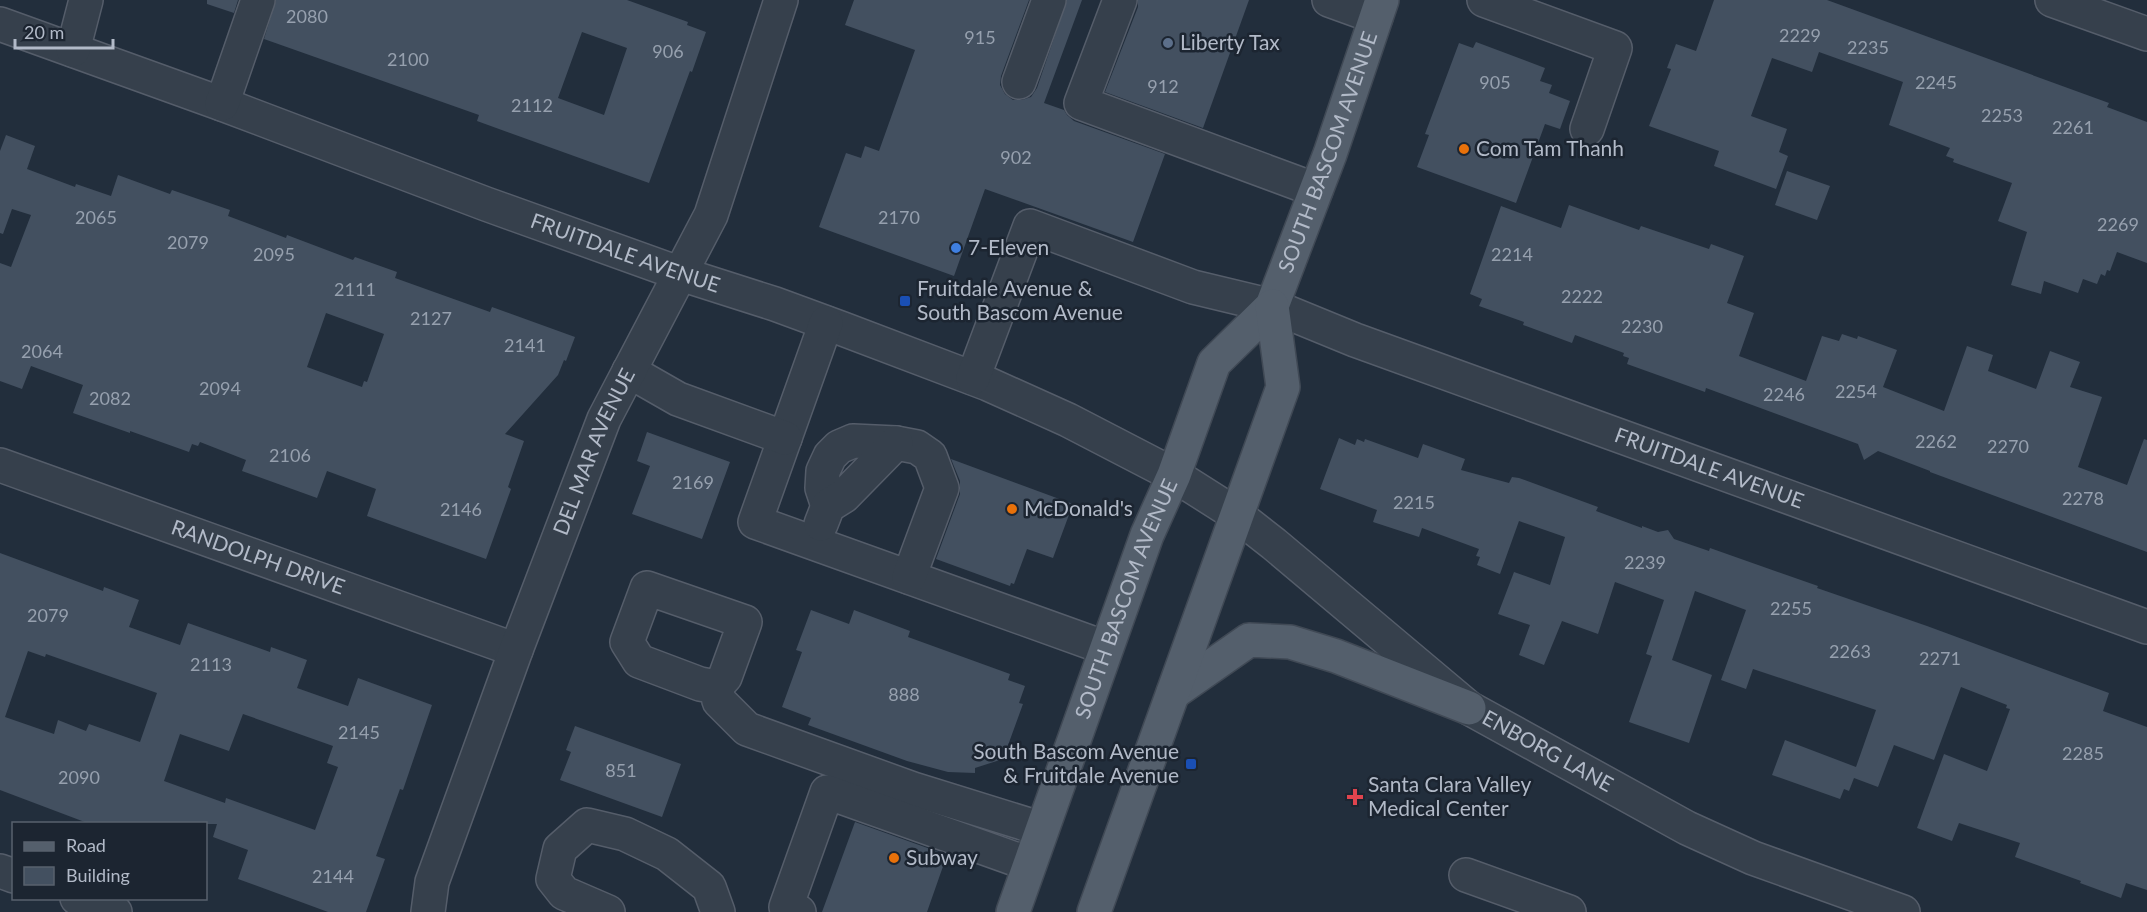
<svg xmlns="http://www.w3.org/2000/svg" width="2147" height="912" viewBox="0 0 2147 912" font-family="Lato,sans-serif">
  <rect width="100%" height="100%" fill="#222e3c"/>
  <path fill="#435060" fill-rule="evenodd" d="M 207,0 L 238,0 L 234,13 L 207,4 Z
    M 276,0 L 627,0 L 688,22 L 687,25 L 706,32 L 692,72 L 690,71 L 649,183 L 477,121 L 479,115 L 264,39 ZM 582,32 L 627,48 L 604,115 L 558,98 Z
    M 854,0 L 1029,0 L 1001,76 L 1000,85 L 1005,94 L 1013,100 L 1022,100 L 1031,97 L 1037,88 L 1067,0 L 1082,0 L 1044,103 L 1064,110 L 1067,115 L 1074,121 L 1165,154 L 1133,242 L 985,189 L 954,276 L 819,227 L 846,153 L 861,158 L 865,146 L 879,151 L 915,50 L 845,25 Z
    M 1138,0 L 1249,0 L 1203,128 L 1105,92 L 1138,7 Z
    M 1714,0 L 1827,0 L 2109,103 L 2107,107 L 2147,122 L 2147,263 L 2117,252 L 2110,271 L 2107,270 L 2105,276 L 2101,274 L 2097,284 L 2083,279 L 2078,293 L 2044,281 L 2041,294 L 2011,285 L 2027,232 L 1998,221 L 2012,183 L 1953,162 L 1954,159 L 1946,156 L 1950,148 L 1889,125 L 1903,82 L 1819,52 L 1812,72 L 1772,58 L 1751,116 L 1787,129 L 1779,152 L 1788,156 L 1776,189 L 1714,166 L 1719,151 L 1649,126 L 1671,69 L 1667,68 L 1676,44 L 1696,51 Z
    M 1476,42 L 1545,68 L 1540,81 L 1552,85 L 1549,93 L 1570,101 L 1560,129 L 1545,124 L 1516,203 L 1417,167 L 1429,135 L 1425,134 L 1459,43 L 1473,48 Z
    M 6,135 L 35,146 L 27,169 L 75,187 L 76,184 L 111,196 L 118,175 L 170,194 L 172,190 L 230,210 L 228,216 L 286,238 L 287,235 L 353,260 L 355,257 L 397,272 L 395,278 L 490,312 L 492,307 L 575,337 L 566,361 L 564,360 L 558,375 L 505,434 L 524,441 L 508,487 L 511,489 L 486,559 L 367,516 L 376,489 L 327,471 L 317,498 L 242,471 L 246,460 L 200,442 L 198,446 L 192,444 L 189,452 L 130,431 L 130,433 L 73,413 L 83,385 L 31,366 L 22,389 L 0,381 L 0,263 L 11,267 L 31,215 L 12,209 L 3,234 L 0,233 L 0,151 ZM 326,313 L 384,334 L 367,382 L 364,381 L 362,387 L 307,367 Z
    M 1787,171 L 1830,186 L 1817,220 L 1775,205 Z
    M 1569,205 L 1639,230 L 1641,226 L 1709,249 L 1711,244 L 1744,256 L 1727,303 L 1754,313 L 1739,356 L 1806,381 L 1822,336 L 1839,341 L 1842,334 L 1857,339 L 1858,336 L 1897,350 L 1883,387 L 1944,411 L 1967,346 L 1993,355 L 1988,371 L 2036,389 L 2050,351 L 2080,362 L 2070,387 L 2102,397 L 2078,467 L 2127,485 L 2144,439 L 2147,440 L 2147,552 L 1930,472 L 1930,471 L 1878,451 L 1864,460 L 1858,444 L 1706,388 L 1705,392 L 1627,364 L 1629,358 L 1623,356 L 1624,353 L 1575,335 L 1572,343 L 1523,325 L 1524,322 L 1479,306 L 1482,299 L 1470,294 L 1501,206 L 1561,228 Z
    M 647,432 L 730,462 L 702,539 L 632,514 L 650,466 L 637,461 Z
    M 1339,438 L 1355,445 L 1357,439 L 1364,442 L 1365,439 L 1418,458 L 1423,444 L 1465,459 L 1461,470 L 1509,483 L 1512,477 L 1519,478 L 1598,507 L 1596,511 L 1642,528 L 1642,526 L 1658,532 L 1668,530 L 1674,539 L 1709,551 L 1710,548 L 1818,586 L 1817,588 L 1927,626 L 2109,693 L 2103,711 L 2147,727 L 2147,890 L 2126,883 L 2121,898 L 2080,883 L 2081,881 L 2015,857 L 2020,843 L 1959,823 L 1952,841 L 1917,828 L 1944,754 L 1987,771 L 2010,709 L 2006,708 L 2007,705 L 1961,687 L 1934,760 L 1894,745 L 1878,787 L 1854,778 L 1849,791 L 1844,789 L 1840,799 L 1772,775 L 1785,740 L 1856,767 L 1876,710 L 1753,669 L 1746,689 L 1721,680 L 1746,610 L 1695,591 L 1672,660 L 1712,675 L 1689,743 L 1629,722 L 1652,656 L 1646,654 L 1664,600 L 1615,582 L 1598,634 L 1562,621 L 1544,665 L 1519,655 L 1530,625 L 1498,614 L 1514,572 L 1550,585 L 1565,537 L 1519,521 L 1500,574 L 1477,565 L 1480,557 L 1476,556 L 1479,549 L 1422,528 L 1419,537 L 1373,522 L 1377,510 L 1320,489 Z
    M 951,459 L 1073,504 L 1053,558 L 1027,549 L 1014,584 L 1011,583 L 1010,586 L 936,559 L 960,494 L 960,481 Z
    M 0,553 L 103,591 L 104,587 L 139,600 L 129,627 L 180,645 L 188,623 L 270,652 L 271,647 L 307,660 L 297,688 L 348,706 L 358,678 L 432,705 L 403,790 L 400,789 L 376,856 L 385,859 L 366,912 L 328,912 L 238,879 L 248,850 L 213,837 L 217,824 L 90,824 L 0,790 ZM 28,651 L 45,657 L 46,654 L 157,693 L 140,742 L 89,724 L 86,731 L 58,720 L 54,734 L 5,717 ZM 243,714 L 333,746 L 327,763 L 338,767 L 315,830 L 226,798 L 225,803 L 164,781 L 180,734 L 229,751 Z
    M 811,610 L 849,624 L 854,610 L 910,631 L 908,637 L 1010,674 L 1008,680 L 1025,686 L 1019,703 L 1023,704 L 1003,759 L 975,768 L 975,773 L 948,772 L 907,761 L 808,725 L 811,718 L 782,707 L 802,652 L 796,650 Z
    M 575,726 L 681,764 L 662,817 L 560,780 L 571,752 L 566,750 Z
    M 855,822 L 947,855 L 927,912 L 822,912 Z"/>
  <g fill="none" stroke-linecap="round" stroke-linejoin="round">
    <g stroke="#555d6a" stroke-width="36">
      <g id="minor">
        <path d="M 1120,0 L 1081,103 L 1316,190"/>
        <path d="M 1329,0 L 1376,17"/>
        <path d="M 1484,0 L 1615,48 L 1587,129"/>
        <path d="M 2052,0 L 2147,34"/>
        <path id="s1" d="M 0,24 L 222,104 L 486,204 L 681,274 L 775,304 L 843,329 L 988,384 L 1068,420 L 1174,475 L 1237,515 L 1274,544 L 1469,708 L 1687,828 L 1753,858 L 1903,912"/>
        <path d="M 73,50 L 86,0"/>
        <path d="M 1019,82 L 1049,0"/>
        <path d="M 222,104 L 258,0"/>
        <path d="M 826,323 L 755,522 L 1106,648"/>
        <path d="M 629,371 L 678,399 L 785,438"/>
        <path id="s2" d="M 973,378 L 1030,226 L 1193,287 L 1272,306 L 1355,340 L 2147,627"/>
        <path id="s3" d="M 0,465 L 516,650"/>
        <path d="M 828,506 L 822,488 L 823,471 L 830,456 L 839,447 L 853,441 L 896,443 L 917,447 L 930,456 L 942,488 L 909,577"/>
        <path d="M 821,524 L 828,506 L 844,496 L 896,443"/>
        <path d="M 716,687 L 725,677 L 745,622 L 647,588 L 627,642 L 639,661 L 700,684 L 716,687 L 719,701 L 747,729 L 913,789 L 1042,829"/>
        <path d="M 0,871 L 14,876"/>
        <path d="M 1466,875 L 1569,912"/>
        <path d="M 77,898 L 115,912"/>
        <path id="s4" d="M 428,912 L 432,882 L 516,650 L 604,419 L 711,215 L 781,0"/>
        <path d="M 608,912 L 564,893 L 553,879 L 560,849 L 587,825 L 625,834 L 667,854 L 709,887 L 718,912"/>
        <path d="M 799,912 L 786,907 L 827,792 L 1029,864"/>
      </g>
    </g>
    <g stroke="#404955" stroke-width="36">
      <g id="major">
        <path d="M 1173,693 L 1249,640 L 1290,642 L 1336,656 L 1469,708"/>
        <path id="s5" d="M 1013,912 L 1147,535 L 1174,475 L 1214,363 L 1272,306 L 1330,154 L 1382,0"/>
        <path d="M 1094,912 L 1283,387 L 1272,306"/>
      </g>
    </g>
    <use href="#minor" stroke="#36404c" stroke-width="33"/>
    <use href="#major" stroke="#545f6c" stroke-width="33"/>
  </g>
  <circle fill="#5c6f8a" stroke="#1c2531" stroke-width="2" cx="1168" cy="43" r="6"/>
  <g fill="#e8710a" stroke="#1c2531" stroke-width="2">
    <circle cx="1464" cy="149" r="6"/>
    <circle cx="1012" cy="509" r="6"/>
    <circle cx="894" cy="858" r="6"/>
  </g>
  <circle fill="#3f7fe0" stroke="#1c2531" stroke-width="2" cx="956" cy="248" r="6"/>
  <g fill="#1a4fb4" stroke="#1c2531" stroke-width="2">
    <rect x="899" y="295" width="12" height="12" rx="3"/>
    <rect x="1185" y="758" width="12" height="12" rx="3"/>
  </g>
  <path fill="#e0444e" stroke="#1c2531" stroke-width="2" d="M1352 788h6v6h6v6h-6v6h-6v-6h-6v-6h6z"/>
  <g text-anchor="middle" stroke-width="5" stroke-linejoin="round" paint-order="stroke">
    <g font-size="18" fill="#96a0ae">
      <text x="307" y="23">2080</text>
      <text x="1800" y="42">2229</text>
      <text x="980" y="44">915</text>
      <text x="1868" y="54">2235</text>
      <text x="668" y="58">906</text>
      <text x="408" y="66">2100</text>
      <text x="1495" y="89">905</text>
      <text x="1936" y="89">2245</text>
      <text x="1163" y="93">912</text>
      <text x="532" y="112">2112</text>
      <text x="2002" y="122">2253</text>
      <text x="2073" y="134">2261</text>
      <text x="1016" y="164">902</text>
      <text x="96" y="224">2065</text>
      <text x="899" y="224">2170</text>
      <text x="2118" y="231">2269</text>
      <text x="188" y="249">2079</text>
      <text x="274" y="261">2095</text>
      <text x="1512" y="261">2214</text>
      <text x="355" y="296">2111</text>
      <text x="1582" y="303">2222</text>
      <text x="431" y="325">2127</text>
      <text x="1642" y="333">2230</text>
      <text x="525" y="352">2141</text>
      <text x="42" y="358">2064</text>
      <text x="220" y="395">2094</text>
      <text x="1856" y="398">2254</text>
      <text x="1784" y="401">2246</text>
      <text x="110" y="405">2082</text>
      <text x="1936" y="448">2262</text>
      <text x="2008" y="453">2270</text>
      <text x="290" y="462">2106</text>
      <text x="693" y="489">2169</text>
      <text x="2083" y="505">2278</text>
      <text x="1414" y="509">2215</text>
      <text x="461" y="516">2146</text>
      <text x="1645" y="569">2239</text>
      <text x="1791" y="615">2255</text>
      <text x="48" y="622">2079</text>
      <text x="1850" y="658">2263</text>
      <text x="1940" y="665">2271</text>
      <text x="211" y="671">2113</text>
      <text x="904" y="701">888</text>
      <text x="359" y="739">2145</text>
      <text x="2083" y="760">2285</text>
      <text x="621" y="777">851</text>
      <text x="79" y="784">2090</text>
      <text x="333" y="883">2144</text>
    </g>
    <g font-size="21" fill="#b2bac8" stroke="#1c2531" text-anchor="start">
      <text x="1180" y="50">Liberty Tax</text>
      <text x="1476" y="156">Com Tam Thanh</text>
      <text x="968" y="255">7-Eleven</text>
      <text x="917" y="296">Fruitdale Avenue &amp;<tspan x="917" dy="24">South Bascom Avenue</tspan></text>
      <text x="1024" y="516">McDonald's</text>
      <text x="1179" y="759" text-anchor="end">South Bascom Avenue<tspan x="1179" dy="24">&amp; Fruitdale Avenue</tspan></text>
      <text x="1368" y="792">Santa Clara Valley<tspan x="1368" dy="24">Medical Center</tspan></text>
      <text x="906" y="865">Subway</text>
    </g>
    <g font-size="21" fill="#b2bac8" stroke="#1c2531">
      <text dy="7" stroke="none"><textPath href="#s5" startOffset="830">SOUTH BASCOM AVENUE</textPath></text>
      <text dy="7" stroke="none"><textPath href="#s1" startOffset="666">FRUITDALE AVENUE</textPath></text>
      <text dy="7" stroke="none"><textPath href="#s4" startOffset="490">DEL MAR AVENUE</textPath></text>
      <text dy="7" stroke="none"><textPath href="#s2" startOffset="884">FRUITDALE AVENUE</textPath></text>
      <text dy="7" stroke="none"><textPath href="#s3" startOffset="274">RANDOLPH DRIVE</textPath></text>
      <text dy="7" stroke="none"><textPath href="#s5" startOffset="333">SOUTH BASCOM AVENUE</textPath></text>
      <text dy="7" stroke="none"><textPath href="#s1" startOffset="1725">ENBORG LANE</textPath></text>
    </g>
  </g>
  <rect x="12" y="822" width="195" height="78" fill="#1c2531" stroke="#58616d" stroke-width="1.5"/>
  <rect x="24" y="842" width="30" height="9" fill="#545f6c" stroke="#58616d" stroke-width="1.5"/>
  <text x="66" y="852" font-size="18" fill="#b2bac8">Road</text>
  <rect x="24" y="867" width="30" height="18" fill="#435060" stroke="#58616d" stroke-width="1.5"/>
  <text x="66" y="882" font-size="18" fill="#b2bac8">Building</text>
  <path d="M15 39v9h98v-9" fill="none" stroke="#b2bac8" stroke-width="3"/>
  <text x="24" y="39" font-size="18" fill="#b2bac8" stroke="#1c2531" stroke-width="4.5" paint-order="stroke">20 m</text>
</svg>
